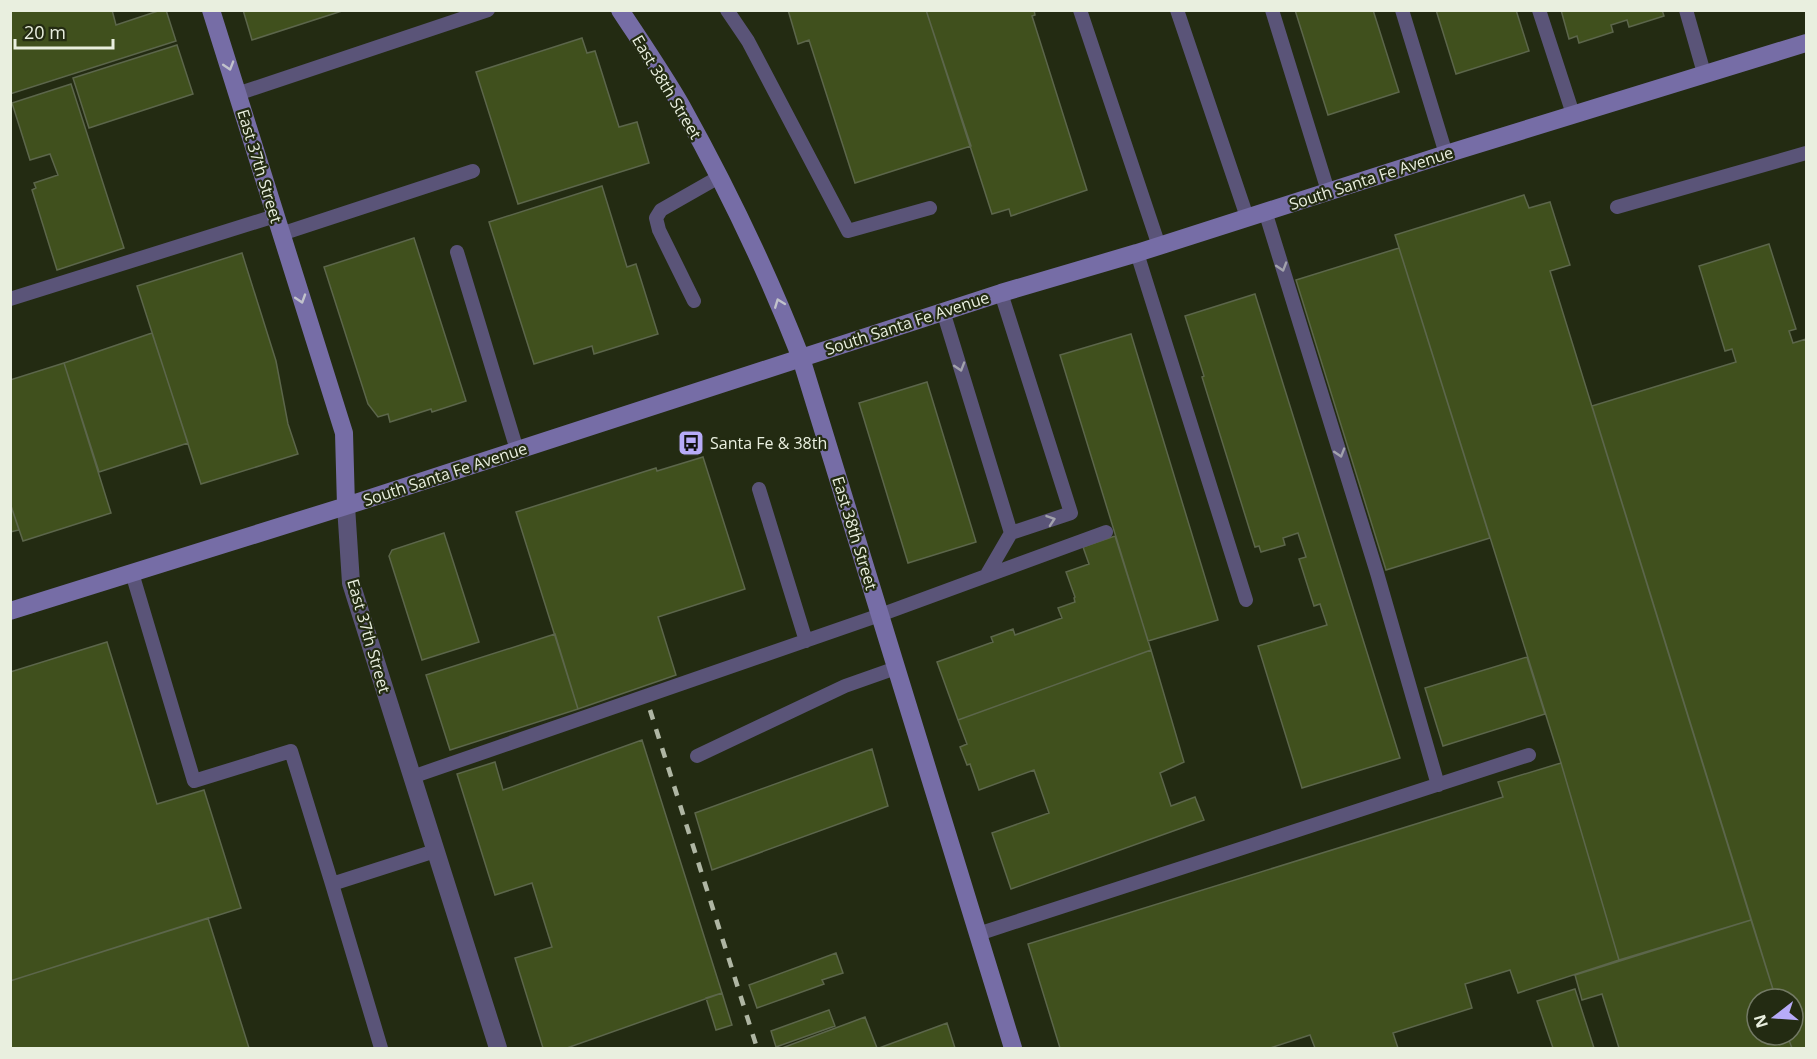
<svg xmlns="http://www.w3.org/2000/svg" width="1817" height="1059" viewBox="0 0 1817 1059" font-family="'Open Sans',sans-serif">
  <rect width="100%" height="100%" fill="#232b12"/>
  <path fill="#40501d" stroke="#5c664b" stroke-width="1.5" d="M 10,10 L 112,10 L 116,25 L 161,10 L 166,10 L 176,41 L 10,94 Z
    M 243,10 L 345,10 L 252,40 Z
    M 788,10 L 926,10 L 971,146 L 855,183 L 809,40 L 798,44 Z
    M 926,10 L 1034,10 L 1035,15 L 1032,16 L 1087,190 L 1011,216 L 1009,209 L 992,214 Z
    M 1295,10 L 1373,10 L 1399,92 L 1328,115 Z
    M 1436,10 L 1516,10 L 1529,51 L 1456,74 Z
    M 1561,10 L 1662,10 L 1664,16 L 1629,27 L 1627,20 L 1611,25 L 1613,32 L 1579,43 L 1577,36 L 1569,39 Z
    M 582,38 L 587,53 L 595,51 L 619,127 L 637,122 L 649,163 L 518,204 L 476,72 Z
    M 177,45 L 193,94 L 89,128 L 73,78 Z
    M 71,84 L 124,248 L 57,270 L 32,190 L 36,188 L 34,183 L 58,175 L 50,154 L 30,160 L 12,103 Z
    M 602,186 L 627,267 L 636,264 L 658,334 L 594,354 L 592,346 L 534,364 L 489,222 Z
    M 1524,195 L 1529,208 L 1550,202 L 1570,265 L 1550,271 L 1751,920 L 1619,960 L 1561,763 L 1395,235 Z
    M 414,238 L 466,401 L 432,412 L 431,409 L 390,422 L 388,414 L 378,417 L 368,404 L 324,267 Z
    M 1769,244 L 1796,329 L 1789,331 L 1793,343 L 1806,339 L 1806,1048 L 1792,1048 L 1787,1035 L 1793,1035 L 1793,999 L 1776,999 L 1592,406 L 1736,362 L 1732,349 L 1725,351 L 1699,266 Z
    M 1399,248 L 1490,538 L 1386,570 L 1296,280 Z
    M 242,253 L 276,361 L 288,424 L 298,454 L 201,484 L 137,286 Z
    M 1255,294 L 1400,758 L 1302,788 L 1258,646 L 1327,625 L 1320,604 L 1314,606 L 1299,559 L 1306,557 L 1298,533 L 1283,538 L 1285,545 L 1261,552 L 1259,546 L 1255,547 L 1202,377 L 1204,376 L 1185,316 Z
    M 152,333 L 188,443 L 99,472 L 64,363 Z
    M 1131,334 L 1218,620 L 1148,641 L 1060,355 Z
    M 64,363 L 111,513 L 23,541 L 10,503 L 10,380 Z
    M 927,382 L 976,542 L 908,563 L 859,403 Z
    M 703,457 L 745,589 L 658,617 L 676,675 L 578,709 L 516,512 L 656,468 L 657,471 Z
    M 10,503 L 19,530 L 10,532 Z
    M 444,533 L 479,642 L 422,660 L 389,556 L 392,550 Z
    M 1115,536 L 1151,650 L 958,720 L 937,662 L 993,642 L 991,637 L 1013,629 L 1015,635 L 1062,618 L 1058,608 L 1075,602 L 1074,598 L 1075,597 L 1066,572 L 1089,564 L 1083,547 Z
    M 555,634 L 578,709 L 450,750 L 426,675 Z
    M 107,642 L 157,804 L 204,790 L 241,908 L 10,981 L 10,672 Z
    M 1151,650 L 1184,762 L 1160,773 L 1171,806 L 1195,797 L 1204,820 L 1011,889 L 992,833 L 1049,813 L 1034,770 L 979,790 L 970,764 L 967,765 L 960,747 L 967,744 L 958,720 Z
    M 1527,657 L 1545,714 L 1443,746 L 1425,688 Z
    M 642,740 L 722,993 L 567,1048 L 543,1048 L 515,958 L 552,947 L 532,883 L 495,895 L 457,774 L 495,762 L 503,790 Z
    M 872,749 L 888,806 L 712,870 L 695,813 Z
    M 1561,763 L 1619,960 L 1518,993 L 1510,970 L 1465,984 L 1472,1008 L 1393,1033 L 1398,1048 L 1315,1048 L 1310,1035 L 1270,1048 L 1060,1048 L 1028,944 L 1503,797 L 1498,782 Z
    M 208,918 L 249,1048 L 10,1048 L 10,981 Z
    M 1751,920 L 1776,999 L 1757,999 L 1757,1035 L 1787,1035 L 1792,1048 L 1619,1048 L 1602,994 L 1582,1000 L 1575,975 Z
    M 836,953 L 843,973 L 822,980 L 824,984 L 757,1008 L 749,985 Z
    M 1575,989 L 1594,1048 L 1553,1048 L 1537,1001 Z
    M 722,993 L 732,1025 L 716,1030 L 706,998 Z
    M 829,1010 L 835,1026 L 776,1047 L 771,1031 Z
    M 865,1017 L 877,1048 L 782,1048 Z
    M 947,1023 L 955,1048 L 879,1048 Z"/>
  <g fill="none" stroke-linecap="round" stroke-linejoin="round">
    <path stroke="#5a5478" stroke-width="14" d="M 727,10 L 748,41 L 848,231 L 930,208
      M 1080,10 L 1159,246
      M 1177,10 L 1247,217
      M 1272,10 L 1328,191
      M 1402,10 L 1446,154
      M 1539,10 L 1573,114
      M 1686,10 L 1704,73
      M 237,94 L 488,10
      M 1617,207 L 1806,153
      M 1265,211 L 1377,573 L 1438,785
      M 281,234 L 473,171
      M 457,252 L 517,450
      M 1137,253 L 1246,600
      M 10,299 L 275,216
      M 694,301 L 659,230 L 656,218 L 661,210 L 719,177
      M 943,311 L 1011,533 L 1071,513 L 1001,293
      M 759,489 L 806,641
      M 132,573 L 194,781 L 291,751 L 332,884
      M 986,576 L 1011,533
      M 697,756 L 845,686 L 896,668
      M 412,777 L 880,615 L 1106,532
      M 978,934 L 1529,755
      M 381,1048 L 332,884 L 435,851"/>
    <path stroke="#5a5478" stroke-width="18" d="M 346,506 L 351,583 L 498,1048"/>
    <path stroke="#766da6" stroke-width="18" d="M 211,10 L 344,433 L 346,506
      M 620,10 C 641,42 663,74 682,107 C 727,188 767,271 801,358 L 1013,1048
      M 10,611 L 346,506 L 1001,293 L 1137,253 L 1446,154 L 1806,43"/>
    <path stroke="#afb6a3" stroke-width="4.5" stroke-dasharray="10 10" stroke-linecap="butt" d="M 650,710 L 757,1048"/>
  </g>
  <defs><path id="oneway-chevron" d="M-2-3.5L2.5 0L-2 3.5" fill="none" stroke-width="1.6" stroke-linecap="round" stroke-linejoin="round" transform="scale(1.5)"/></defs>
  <g stroke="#c1c2cb">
    <use href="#oneway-chevron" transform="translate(229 66) rotate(73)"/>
    <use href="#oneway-chevron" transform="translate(301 299) rotate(72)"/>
    <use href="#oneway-chevron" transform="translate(779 303) rotate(-111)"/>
  </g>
  <g stroke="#a2a2ac">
    <use href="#oneway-chevron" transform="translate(1282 267) rotate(73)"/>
    <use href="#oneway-chevron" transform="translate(960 367) rotate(73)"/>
    <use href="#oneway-chevron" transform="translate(1340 453) rotate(73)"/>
    <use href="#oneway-chevron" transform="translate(1051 520) rotate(-19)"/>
  </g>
  <defs>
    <g id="bus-square" transform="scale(1.35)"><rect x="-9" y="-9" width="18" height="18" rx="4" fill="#b7abf8" stroke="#232b12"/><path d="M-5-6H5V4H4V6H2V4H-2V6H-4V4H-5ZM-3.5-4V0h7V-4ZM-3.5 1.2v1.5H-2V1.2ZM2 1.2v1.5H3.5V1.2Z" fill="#111"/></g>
  </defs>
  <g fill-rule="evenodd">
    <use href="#bus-square" x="691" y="443"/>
  </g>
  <g text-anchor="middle" stroke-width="4.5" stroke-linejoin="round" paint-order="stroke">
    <g font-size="16" fill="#e9efdf" stroke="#232b12">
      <text transform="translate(667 87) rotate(59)" y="6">East 38th Street</text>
      <text transform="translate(260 166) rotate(73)" y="6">East 37th Street</text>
      <text transform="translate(1371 178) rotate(-18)" y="6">South Santa Fe Avenue</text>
      <text transform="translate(907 323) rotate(-18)" y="6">South Santa Fe Avenue</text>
      <text transform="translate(445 474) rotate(-18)" y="6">South Santa Fe Avenue</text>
      <text transform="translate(855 533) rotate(73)" y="6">East 38th Street</text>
      <text transform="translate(369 636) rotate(74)" y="6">East 37th Street</text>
    </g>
    <g font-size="16" fill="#e9efdf" stroke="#232b12" text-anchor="start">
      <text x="710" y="449">Santa Fe &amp; 38th</text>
    </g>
  </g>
  <rect width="1817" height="1059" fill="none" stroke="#e9efdf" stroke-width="24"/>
  <g transform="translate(1775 1017) rotate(253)"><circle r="28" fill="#232b12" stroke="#727964" stroke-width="1.5"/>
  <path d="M0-4.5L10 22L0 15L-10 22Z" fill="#b7abf8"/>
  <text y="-9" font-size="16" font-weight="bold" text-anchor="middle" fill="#e9efdf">N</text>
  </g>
  <path d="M15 39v9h98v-9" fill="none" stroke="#e9efdf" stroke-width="3"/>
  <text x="24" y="39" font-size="18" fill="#e9efdf" stroke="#232b12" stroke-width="4.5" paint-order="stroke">20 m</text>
</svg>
